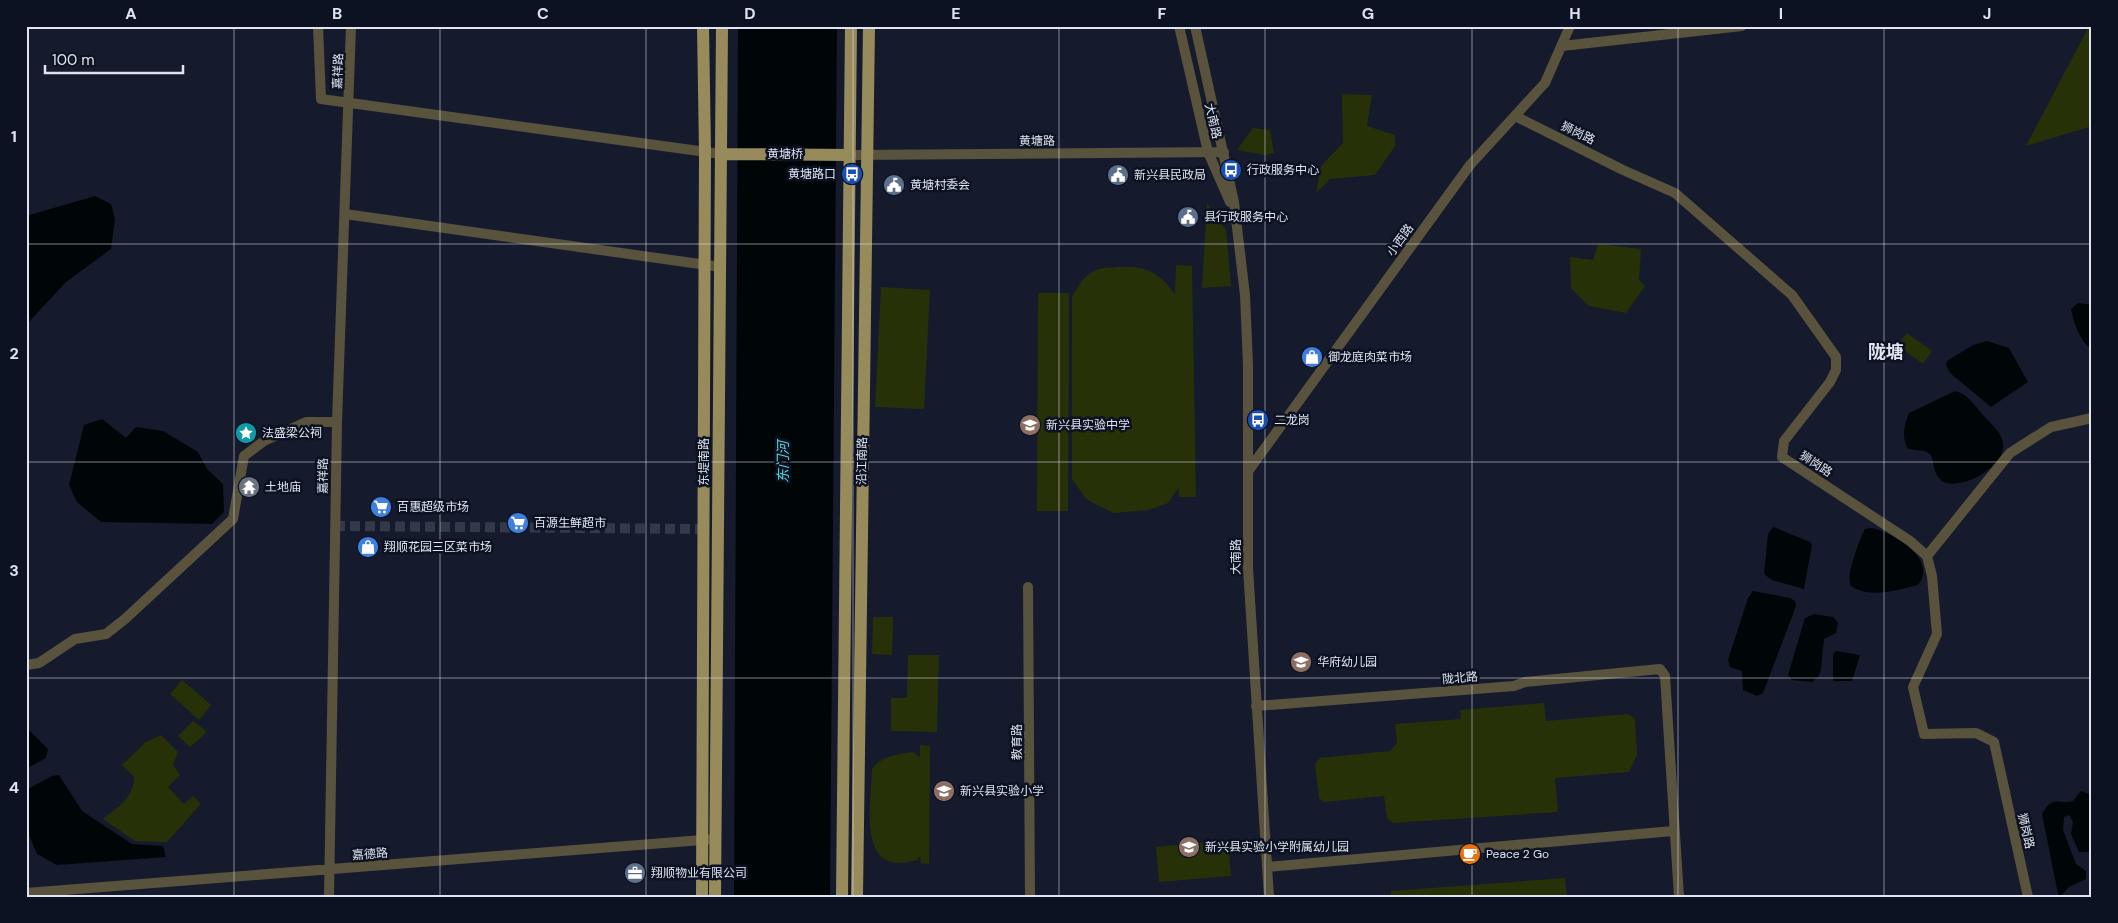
<svg xmlns="http://www.w3.org/2000/svg" width="2118" height="923" viewBox="0 0 2118 923" font-family="'DM Sans','Noto Sans SC',sans-serif">
  <rect width="100%" height="100%" fill="#151b2c"/>
  <path fill="#263108" d="M 2089,26 L 2092,26 L 2092,126 L 2026,146 Z
    M 1342,94 L 1372,95 L 1367,126 L 1395,135 L 1395,146 L 1375,175 L 1330,179 L 1316,193 L 1321,166 L 1343,143 Z
    M 1253,128 L 1270,130 L 1274,153 L 1264,155 L 1237,150 Z
    M 1207,203 L 1226,230 L 1231,286 L 1202,288 Z
    M 1598,244 L 1641,249 L 1639,280 L 1645,286 L 1626,313 L 1589,306 L 1571,288 L 1570,257 L 1593,260 Z
    M 1176,265 L 1192,266 L 1196,497 L 1179,497 L 1179,487 L 1168,503 L 1149,510 L 1114,513 L 1087,500 L 1072,479 L 1072,297 C 1077,287 1086,273 1098,269 C 1103,267 1111,268 1117,267 C 1145,265 1159,272 1175,294 Z
    M 881,287 L 930,290 L 924,409 L 875,407 Z
    M 1038,293 L 1069,293 L 1068,511 L 1037,511 Z
    M 1907,333 L 1932,351 L 1923,364 L 1897,345 Z
    M 873,617 L 893,617 L 892,655 L 872,654 Z
    M 908,655 L 939,655 L 937,732 L 891,731 L 891,698 L 907,698 Z
    M 182,680 L 211,705 L 199,720 L 170,694 Z
    M 1544,703 L 1546,721 L 1628,714 L 1635,719 L 1637,755 L 1629,772 L 1555,778 L 1558,812 L 1393,823 L 1387,818 L 1384,796 L 1324,802 L 1319,798 L 1315,764 L 1320,758 L 1390,751 L 1397,743 L 1395,724 L 1461,719 L 1460,710 Z
    M 193,721 L 205,730 L 206,733 L 190,747 L 178,736 Z
    M 161,735 L 178,752 L 173,765 L 180,775 L 168,787 L 184,804 L 193,796 L 201,804 L 167,842 L 135,841 L 103,819 C 118,807 134,798 134,777 L 122,765 L 146,742 Z
    M 920,745 L 930,746 L 929,864 L 921,863 L 920,856 L 917,860 C 856,878 871,807 872,769 C 881,756 898,754 913,752 L 920,757 Z
    M 1228,840 L 1231,876 L 1159,882 L 1156,847 Z
    M 1565,878 L 1567,897 L 1391,897 L 1391,891 Z"/>
  <path fill="#000607" d="M 738,26 L 837,26 L 830,897 L 734,897 Z
    M 95,196 L 111,204 L 115,219 L 111,249 L 66,282 L 26,325 L 26,216 Z
    M 2078,303 L 2092,305 L 2092,349 C 2081,344 2073,321 2071,309 Z
    M 1987,341 L 2009,348 L 2028,382 L 1991,407 L 1950,373 L 1946,365 L 1947,361 L 1973,345 Z
    M 1955,391 C 1968,394 1974,405 1983,415 C 1989,422 1999,430 2002,439 C 2012,465 1958,494 1941,480 C 1934,475 1934,463 1931,455 L 1925,451 L 1908,449 C 1901,436 1904,427 1909,413 Z
    M 102,419 L 126,438 L 136,427 L 163,431 L 198,452 L 207,469 L 223,484 L 224,512 L 212,524 L 101,522 L 77,502 L 69,485 L 84,425 Z
    M 1773,527 L 1810,542 L 1812,545 L 1804,589 L 1772,580 L 1764,574 L 1768,534 Z
    M 1872,528 C 1892,532 1939,559 1918,585 C 1897,590 1871,599 1851,586 C 1845,576 1860,539 1865,529 Z
    M 1753,591 L 1790,598 L 1795,601 L 1796,606 L 1763,693 L 1757,696 L 1743,690 L 1742,671 L 1730,667 L 1728,660 L 1748,598 Z
    M 1814,614 L 1833,617 L 1838,623 L 1836,633 L 1824,639 L 1821,669 L 1819,676 L 1812,682 L 1792,680 L 1788,675 L 1805,618 Z
    M 1836,651 L 1860,655 L 1852,681 L 1833,681 L 1833,655 Z
    M 26,727 L 48,749 L 46,758 L 26,769 Z
    M 59,775 L 82,811 L 132,844 L 163,846 L 166,857 L 57,865 L 37,854 L 26,828 L 26,790 L 52,776 Z
    M 2081,791 L 2092,795 L 2092,845 L 2088,852 L 2079,852 L 2071,834 L 2073,822 L 2069,815 L 2064,817 L 2063,830 L 2076,864 L 2086,871 L 2086,879 L 2069,887 L 2061,896 L 2058,894 L 2042,814 C 2053,794 2057,805 2073,801 Z"/>
  <g fill="none" stroke-linecap="round" stroke-linejoin="round">
    <path stroke="#333949" stroke-width="10" stroke-dasharray="10 5" stroke-linecap="butt" d="M 335,526 L 704,529"/>
    <path stroke="#59533d" stroke-width="10" d="M 318,26 L 321,99 L 721,154
      M 1179,26 L 1208,152 L 1230,202
      M 1195,26 L 1234,202 L 1245,295 L 1248,365 L 1248,568 L 1269,897
      M 1562,46 L 1742,26
      M 1515,116 L 1623,170 L 1675,193 L 1792,295 L 1836,357 L 1836,370 L 1830,382 L 1784,441 L 1782,457 L 1910,541 L 1927,556 L 1932,576 L 1937,634 L 1913,687 L 1924,734 L 1976,733 L 1994,742 L 2028,897
      M 850,155 L 1224,152
      M 345,214 L 721,267
      M 1249,470 L 1470,165 L 1545,83 L 1570,26
      M 1927,556 L 2010,453 L 2051,427 L 2092,418
      M 1028,587 L 1030,897
      M 26,665 L 39,663 L 75,639 L 106,634 L 125,619 L 233,519 L 244,456 L 264,441 L 306,422 L 337,422
      M 1256,706 L 1514,686 L 1525,682 L 1660,669 L 1665,676 L 1679,897
      M 1267,867 L 1673,831
      M 26,893 L 715,839
      M 329,897 L 337,422 L 351,26"/>
    <path stroke="#988b5b" stroke-width="12" d="M 721,154 L 850,155
      M 702,897 L 705,152 L 703,26
      M 715,897 L 722,26
      M 842,897 L 851,26
      M 857,897 L 869,26"/>
  </g>
  <path fill="none" stroke="#dfe4f0" stroke-width="1" stroke-opacity="0.55" d="M 234,26 L 234,897M 440,26 L 440,897M 646,26 L 646,897M 853,26 L 853,897M 1059,26 L 1059,897M 1265,26 L 1265,897M 1472,26 L 1472,897M 1678,26 L 1678,897M 1884,26 L 1884,897M 26,244 L 2092,244M 26,462 L 2092,462M 26,678 L 2092,678"/>
  <defs>
    <g id="bus-disc" transform="scale(1.125)"><circle r="9.5" fill="#1a4fb4" stroke="#0c1222"/><path d="M-5-6H5V4H4V6H2V4H-2V6H-4V4H-5ZM-3.5-4V0h7V-4ZM-3.5 1.2v1.5H-2V1.2ZM2 1.2v1.5H3.5V1.2Z" fill="#fff"/></g>
    <g id="civic-disc" transform="scale(1.125)"><circle r="9.5" fill="#5c6f8a" stroke="#0c1222"/><path d="M-.6-6.5H3V-4.5H.6V-3L4-1V1h2V6H-6V1h2V-1L-.6-3ZM-1.2 2.5V6h2.4V2.5Z" fill="#fff"/></g>
    <g id="shop-disc" transform="scale(1.125)"><circle r="9.5" fill="#3f7fe0" stroke="#0c1222"/><path d="M-5-2.5h2.3a2.7 3.5 0 0 1 5.4 0H5L5.5 6h-11ZM-1.5-2.5h3a1.5 2.3 0 0 0-3 0Z" fill="#fff"/></g>
    <g id="school-disc" transform="scale(1.125)"><circle r="9.5" fill="#8d6e63" stroke="#0c1222"/><path d="M0-5L7-2L0 1L-7-2ZM-4 1L0 2.5L4 1V4Q0 6-4 4Z" fill="#fff"/></g>
    <g id="sight-disc" transform="scale(1.125)"><circle r="9.5" fill="#0f9aa8" stroke="#0c1222"/><path d="M0-6L1.8-2.2L6-1.7L2.9 1.2L3.7 5.4L0 3.3L-3.7 5.4L-2.9 1.2L-6-1.7L-1.8-2.2Z" fill="#fff"/></g>
    <g id="temple-disc" transform="scale(1.125)"><circle r="9.5" fill="#6b7280" stroke="#0c1222"/><path d="M0-6L5-2H3V0L6.5 2.5H4V6H1.5V3h-3V6H-4V2.5H-6.5L-3 0V-2H-5Z" fill="#fff"/></g>
    <g id="supermarket-disc" transform="scale(1.125)"><circle r="9.5" fill="#3f7fe0" stroke="#0c1222"/><path d="M-6-5.5h2.5l.6 2H6L4.5 2H-2.5L-4.4-4H-6ZM-1.5 3.2a1.3 1.3 0 1 0 .1 0ZM3 3.2a1.3 1.3 0 1 0 .1 0Z" fill="#fff"/></g>
    <g id="cafe-disc" transform="scale(1.125)"><circle r="9.5" fill="#e8710a" stroke="#0c1222"/><path d="M-5.5-4.5H6V0H3Q3 3.5 0 3.5H-2.5Q-5.5 3.5-5.5 0ZM3-3.2v2h1.7v-2ZM-6 4.5H4V6H-6Z" fill="#fff"/></g>
    <g id="office-disc" transform="scale(1.125)"><circle r="9.5" fill="#5c6f8a" stroke="#0c1222"/><path d="M-6-3h4V-5.5h4V-3h4V5H-6ZM-1-4.5V-3h2v-1.5ZM-6 0V1H6V0Z" fill="#fff"/></g>
  </defs>
  <g fill-rule="evenodd">
    <use href="#bus-disc" x="1231" y="170"/>
    <use href="#bus-disc" x="852" y="174"/>
    <use href="#civic-disc" x="1118" y="175"/>
    <use href="#civic-disc" x="894" y="185"/>
    <use href="#civic-disc" x="1188" y="217"/>
    <use href="#shop-disc" x="1312" y="357"/>
    <use href="#bus-disc" x="1258" y="420"/>
    <use href="#school-disc" x="1030" y="425"/>
    <use href="#sight-disc" x="246" y="433"/>
    <use href="#temple-disc" x="249" y="487"/>
    <use href="#supermarket-disc" x="381" y="507"/>
    <use href="#supermarket-disc" x="518" y="523"/>
    <use href="#shop-disc" x="368" y="547"/>
    <use href="#school-disc" x="1301" y="662"/>
    <use href="#school-disc" x="944" y="791"/>
    <use href="#school-disc" x="1189" y="847"/>
    <use href="#cafe-disc" x="1470" y="854"/>
    <use href="#office-disc" x="635" y="873"/>
  </g>
  <g text-anchor="middle" stroke-width="5" stroke-linejoin="round" paint-order="stroke">
    <g font-size="12" fill="#dfe4f0" stroke="#0c1222">
      <text transform="translate(338 71) rotate(-88)" y="4">嘉祥路</text>
      <text transform="translate(1213 121) rotate(77)" y="4">大南路</text>
      <text transform="translate(1578 133) rotate(26)" y="4">狮岗路</text>
      <text transform="translate(1037 141) rotate(-1)" y="4">黄塘路</text>
      <text x="785" y="158">黄塘桥</text>
      <text transform="translate(1400 240) rotate(-54)" y="4">小西路</text>
      <text transform="translate(862 461) rotate(-89)" y="4">沿江南路</text>
      <text transform="translate(704 462) rotate(-90)" y="4">东堤南路</text>
      <text transform="translate(1816 464) rotate(33)" y="4">狮岗路</text>
      <text transform="translate(323 476) rotate(-89)" y="4">嘉祥路</text>
      <text transform="translate(1236 557) rotate(-90)" y="4">大南路</text>
      <text transform="translate(1460 678) rotate(-5)" y="4">陇北路</text>
      <text transform="translate(1017 742) rotate(-90)" y="4">教育路</text>
      <text transform="translate(2026 831) rotate(77)" y="4">狮岗路</text>
      <text transform="translate(370 854) rotate(-4)" y="4">嘉德路</text>
    </g>
    <g font-size="12" fill="#dfe4f0" stroke="#0c1222" text-anchor="start">
      <text x="1247" y="174">行政服务中心</text>
      <text x="836" y="178" text-anchor="end">黄塘路口</text>
      <text x="1134" y="179">新兴县民政局</text>
      <text x="910" y="189">黄塘村委会</text>
      <text x="1204" y="221">县行政服务中心</text>
      <text x="1328" y="361">御龙庭肉菜市场</text>
      <text x="1274" y="424">二龙岗</text>
      <text x="1046" y="429">新兴县实验中学</text>
      <text x="262" y="437">法盛梁公祠</text>
      <text x="265" y="491">土地庙</text>
      <text x="397" y="511">百惠超级市场</text>
      <text x="534" y="527">百源生鲜超市</text>
      <text x="384" y="551">翔顺花园三区菜市场</text>
      <text x="1317" y="666">华府幼儿园</text>
      <text x="960" y="795">新兴县实验小学</text>
      <text x="1205" y="851">新兴县实验小学附属幼儿园</text>
      <text x="1486" y="858">Peace 2 Go</text>
      <text x="651" y="877">翔顺物业有限公司</text>
    </g>
    <g font-size="14" font-style="italic" fill="#5dd9dc" stroke="#0c1222">
      <text transform="translate(783 462) rotate(-90)" y="5">东门河</text>
    </g>
    <g font-size="18" font-weight="bold" fill="#dfe4f0" stroke="#0c1222">
      <text x="1886" y="358">陇塘</text>
    </g>
  </g>
  <rect width="2118" height="923" fill="none" stroke="#0c1222" stroke-width="55"/>
  <path d="M45 65v8h138v-8" fill="none" stroke="#dfe4f0" stroke-width="2.5"/>
  <text x="52" y="65" font-size="15" fill="#dfe4f0" stroke="#0c1222" stroke-width="4" paint-order="stroke">100 m</text>
  <rect x="28" y="28" width="2062" height="868" fill="none" stroke="#dfe4f0" stroke-width="2"/>
  <g font-size="16" text-anchor="middle" font-weight="bold" fill="#dfe4f0">
    <text x="131" y="19">A</text>
    <text x="337" y="19">B</text>
    <text x="543" y="19">C</text>
    <text x="750" y="19">D</text>
    <text x="956" y="19">E</text>
    <text x="1162" y="19">F</text>
    <text x="1368" y="19">G</text>
    <text x="1575" y="19">H</text>
    <text x="1781" y="19">I</text>
    <text x="1987" y="19">J</text>
    <text x="14" y="142">1</text>
    <text x="14" y="359">2</text>
    <text x="14" y="576">3</text>
    <text x="14" y="793">4</text>
  </g>
</svg>
